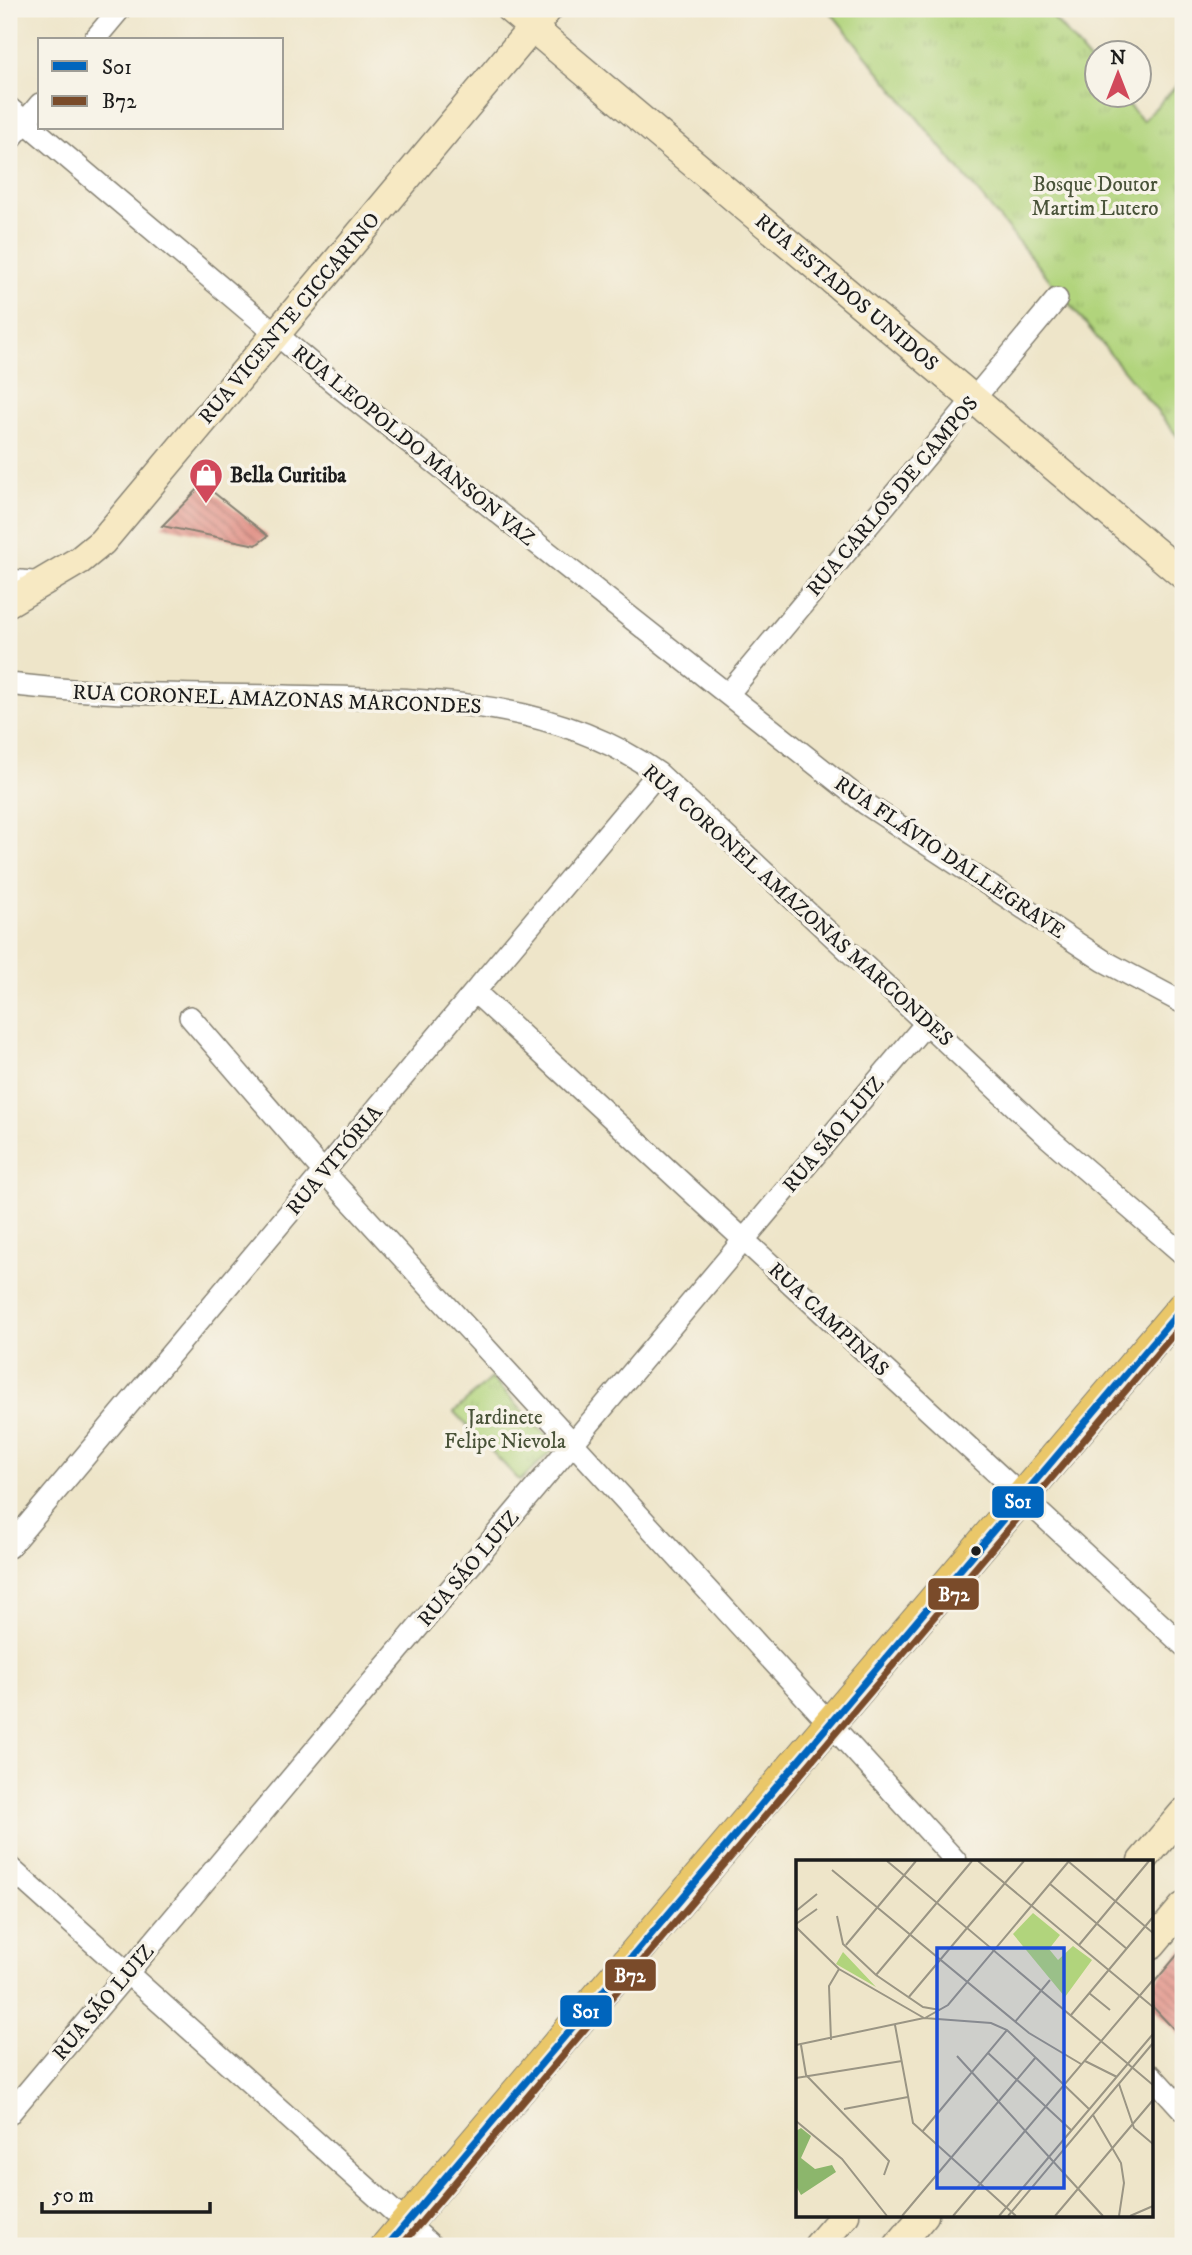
<svg xmlns="http://www.w3.org/2000/svg" width="1192" height="2255" viewBox="0 0 1192 2255" font-family="'IM FELL DW Pica',serif">
  <defs>
    <pattern id="park-tufts" width="24" height="20" patternUnits="userSpaceOnUse" patternTransform="scale(1.75)"><rect width="24" height="20" fill="#b1d47c"/><path d="M3 7l-1-3M5 7V3M7 7l1-3M15 17l-1-3M17 17v-4M19 17l1-3" fill="none" stroke="#98b56b"/></pattern>
    <pattern id="building-back-hatch" width="6" height="6" patternUnits="userSpaceOnUse" patternTransform="scale(1.75)"><rect width="6" height="6" fill="#e08b81"/><path d="M-1 5l2 2M0 0l6 6M5-1l2 2" fill="none" stroke="#b57169"/></pattern>
  </defs>
  <rect width="100%" height="100%" fill="#f7f3e8"/>
  <filter id="ink" filterUnits="userSpaceOnUse"><feTurbulence type="fractalNoise" baseFrequency=".0143" numOctaves="2"/><feDisplacementMap in="SourceGraphic" scale="14" xChannelSelector="R" yChannelSelector="G"/><feConvolveMatrix kernelMatrix="1 2 1 2 8 2 1 2 1" color-interpolation-filters="sRGB"/></filter>
  <filter id="wash" filterUnits="userSpaceOnUse"><feTurbulence type="fractalNoise" baseFrequency=".00686" numOctaves="4" result="noise"/><feDisplacementMap in="SourceGraphic" scale="28" xChannelSelector="R" yChannelSelector="G"/><feGaussianBlur stdDeviation="1.57" result="paint"/><feColorMatrix in="noise" values="0 0 0 0 0 0 0 0 0 0 0 0 0 0 0 0 0 1.4 0 .05"/><feComposite in="paint" operator="in"/></filter>
  <g filter="url(#wash)">
    <rect width="100%" height="100%" fill="#eee5c9"/>
    <path fill="url(#park-tufts)" stroke="#66784c" stroke-width="2" d="M 828,9 L 1054,9 L 1050,14 L 1097,69 L 1098,94 L 1119,95 L 1143,121 L 1183,79 L 1183,443 Z
      M 491,1378 L 557,1446 L 520,1481 L 454,1412 Z"/>
    <g id="blocks">
      <path fill="url(#building-back-hatch)" d="M 203,484 L 268,536 L 256,545 L 162,526 Z
        M 1183,1948 L 1183,2039 L 1152,2006 L 1152,1985 Z"/>
    </g>
  </g>
  <g filter="url(#ink)">
    <use href="#blocks" fill-opacity="0" stroke="#858072" stroke-width="2"/>
    <g fill="none" stroke-linecap="round" stroke-linejoin="round">
      <g stroke="#858072" stroke-width="24">
        <path id="street" d="M 94,40 L 120,9
          M 9,108 L 333,382 L 866,804 L 1104,961 L 1183,1003
          M 9,141 L 40,104
          M 9,580 L 44,583
          M 9,684 C 101,695 193,695 285,696 C 414,699 548,695 658,773 L 1049,1138 L 1183,1254
          M 728,694 L 1057,299
          M 475,992 L 1183,1645
          M 190,1017 L 315,1162 L 956,1861
          M 9,1547 L 658,773
          M 9,1867 L 432,2246
          M 1152,2076 L 1183,2110
          M 9,2114 L 927,1022"/>
      </g>
      <g stroke="#858072" stroke-width="31">
        <path id="secondary" d="M 510,9 L 1183,575
          M 9,602 L 80,560 L 102,542 L 548,9
          M 1142,1861 L 1183,1813
          M 1152,1944 L 1183,1907
          M 818,2246 L 845,2215
          M 898,2246 L 924,2215"/>
      </g>
      <g stroke="#858072" stroke-width="34">
        <path id="primary" d="M 387,2246 L 1183,1307"/>
      </g>
      <use href="#street" stroke="#fff" stroke-width="21"/>
      <use href="#secondary" stroke="#f7e9c3" stroke-width="28"/>
      <use href="#primary" stroke="#eac769" stroke-width="32"/>
      <g stroke="#f7f3e8" stroke-width="12">
        <path id="bus-1" d="M 387,2246 L 1183,1307"/>
      </g>
      <g stroke="#f7f3e8" stroke-width="12">
        <path id="bus-2" d="M 401,2246 L 1183,1323"/>
      </g>
      <use href="#bus-1" stroke="#0065bd" stroke-width="7"/>
      <use href="#bus-2" stroke="#7a4b2a" stroke-width="7"/>
    </g>
  </g>
  <defs>
    <g id="shop-pin" transform="scale(1.75)"><path d="M0 17L-7.5 6A9.5 9.5 0 1 1 7.5 6Z" fill="#d1495b" stroke="#f7f3e8"/><path d="M-5-2.5h2.3a2.7 3.5 0 0 1 5.4 0H5L5.5 6h-11ZM-1.5-2.5h3a1.5 2.3 0 0 0-3 0Z" fill="#fff"/></g>
  </defs>
  <g fill-rule="evenodd">
    <use href="#shop-pin" x="206" y="475"/>
  </g>
  <circle fill="#1c1c1c" stroke="#f7f3e8" stroke-width="2.5" cx="976" cy="1551" r="6"/>
  <g text-anchor="middle" stroke-width="7" stroke-linejoin="round" paint-order="stroke">
    <g font-size="21" fill="#495339" stroke="#f7f3e8">
      <text x="1095" y="191">Bosque Doutor<tspan x="1095" dy="24">Martim Lutero</tspan></text>
      <text x="505" y="1424">Jardinete<tspan x="505" dy="24">Felipe Nievola</tspan></text>
    </g>
    <g font-size="21" fill="#1c1c1c" stroke="#f7f3e8">
      <text transform="translate(847 292) rotate(40)" y="7">RUA ESTADOS UNIDOS</text>
      <text transform="translate(289 318) rotate(-50)" y="7">RUA VICENTE CICCARINO</text>
      <text transform="translate(414 445) rotate(39)" y="7">RUA LEOPOLDO MANSON VAZ</text>
      <text transform="translate(892 496) rotate(-50)" y="7">RUA CARLOS DE CAMPOS</text>
      <text transform="translate(277 699) rotate(2)" y="7">RUA CORONEL AMAZONAS MARCONDES</text>
      <text transform="translate(950 857) rotate(34)" y="7">RUA FLÁVIO DALLEGRAVE</text>
      <text transform="translate(798 905) rotate(42)" y="7">RUA CORONEL AMAZONAS MARCONDES</text>
      <text transform="translate(833 1134) rotate(-50)" y="7">RUA SÃO LUIZ</text>
      <text transform="translate(334 1160) rotate(-50)" y="7">RUA VITÓRIA</text>
      <text transform="translate(829 1319) rotate(43)" y="7">RUA CAMPINAS</text>
      <text transform="translate(468 1568) rotate(-50)" y="7">RUA SÃO LUIZ</text>
      <text transform="translate(103 2002) rotate(-50)" y="7">RUA SÃO LUIZ</text>
    </g>
    <g font-size="21" font-weight="bold" fill="#1c1c1c" stroke="#f7f3e8" text-anchor="start">
      <text x="230" y="482">Bella Curitiba</text>
    </g>
  </g>
  <g transform="translate(796 1860)">
    <rect width="357" height="357" fill="#eee5c9"/>
    <path d="M 5,268 L 15,276 L 5,298 L 19,309 L 36,305 L 40,312 L 5,335 L 0,326 L 0,271 Z" fill="#8cb66c"/>
    <path d="M 237,53 L 264,75 L 253,89 L 262,100 L 277,86 L 296,100 L 269,137 L 217,74 ZM 47,92 L 80,127 L 40,104 Z" fill="#b1d47c"/>
    <path fill="none" stroke="#9a9584" stroke-width="2" d="M 91,1 L 171,68 L 112,138M 182,1 L 357,147M 273,2 L 357,73M 36,10 L 233,173 L 285,204M 209,23 L 228,1M 209,23 L 171,68 L 357,225M 254,24 L 331,89M 0,51 L 21,34M 41,56 L 47,84 L 80,115 L 127,147 L 144,150M 0,64 L 21,49M 0,67 L 43,109 L 128,158M 50,85 L 120,1M 283,85 L 353,1M 80,115 L 176,1M 293,133 L 314,150M 275,155 L 357,57M 129,158 L 152,145 L 273,1M 219,162 L 254,120M 99,165 L 117,263 L 220,356M 35,180 L 33,126 L 43,109M 0,185 L 128,158 L 195,163 L 211,170 L 293,249M 5,185 L 10,215 L 93,301 L 88,315M 192,193 L 275,270M 161,196 L 307,356M 289,201 L 321,217M 0,218 L 106,201M 323,224 L 338,268 L 357,284M 48,249 L 112,237M 297,255 L 325,303 L 328,323 L 323,356M 0,261 L 46,299 L 91,356M 126,272 L 211,170M 106,356 L 240,197M 157,356 L 357,120M 203,356 L 357,174M 212,356 L 357,183M 259,356 L 357,240M 334,356 L 357,346"/>
    <path fill="#1d4ed8" fill-opacity="0.15" stroke="#1d4ed8" stroke-width="3.5" d="M 141,88 L 268,88 L 268,328 L 141,328 Z"/>
    <rect width="357" height="357" fill="none" stroke="#1c1c1c" stroke-width="3.5"/>
  </g>
  <g stroke="#f7f3e8" stroke-width="2.5">
    <rect x="991" y="1485" width="54" height="34" rx="7" fill="#0065bd"/>
    <rect x="927" y="1577" width="53" height="34" rx="7" fill="#7a4b2a"/>
    <rect x="604" y="1958" width="53" height="34" rx="7" fill="#7a4b2a"/>
    <rect x="559" y="1994" width="54" height="34" rx="7" fill="#0065bd"/>
  </g>
  <g font-size="19" text-anchor="middle" font-weight="bold" fill="#fff">
    <text x="1018" y="1508">S01</text>
    <text x="954" y="1601">B72</text>
    <text x="630" y="1982">B72</text>
    <text x="586" y="2018">S01</text>
  </g>
  <rect width="1192" height="2255" fill="none" stroke="#f7f3e8" stroke-width="35"/>
  <rect x="38" y="38" width="245" height="91" fill="#f7f3e8" stroke="#9f9d96" stroke-width="2"/>
  <rect x="52" y="61" width="35" height="10" fill="#0065bd" stroke="#9f9d96" stroke-width="2"/>
  <text x="102" y="74" font-size="21" fill="#1c1c1c">S01</text>
  <rect x="52" y="96" width="35" height="10" fill="#7a4b2a" stroke="#9f9d96" stroke-width="2"/>
  <text x="102" y="108" font-size="21" fill="#1c1c1c">B72</text>
  <g transform="translate(1118 74)"><circle r="33" fill="#f7f3e8" stroke="#9f9d96" stroke-width="2"/>
  <path d="M0-5L12 26L0 18L-12 26Z" fill="#d1495b"/>
  <text y="-10" font-size="19" font-weight="bold" text-anchor="middle" fill="#1c1c1c">N</text>
  </g>
  <path d="M42 2202v10h168v-10" fill="none" stroke="#1c1c1c" stroke-width="3.5"/>
  <text x="52" y="2202" font-size="21" fill="#1c1c1c" stroke="#f7f3e8" stroke-width="5" paint-order="stroke">50 m</text>
</svg>
